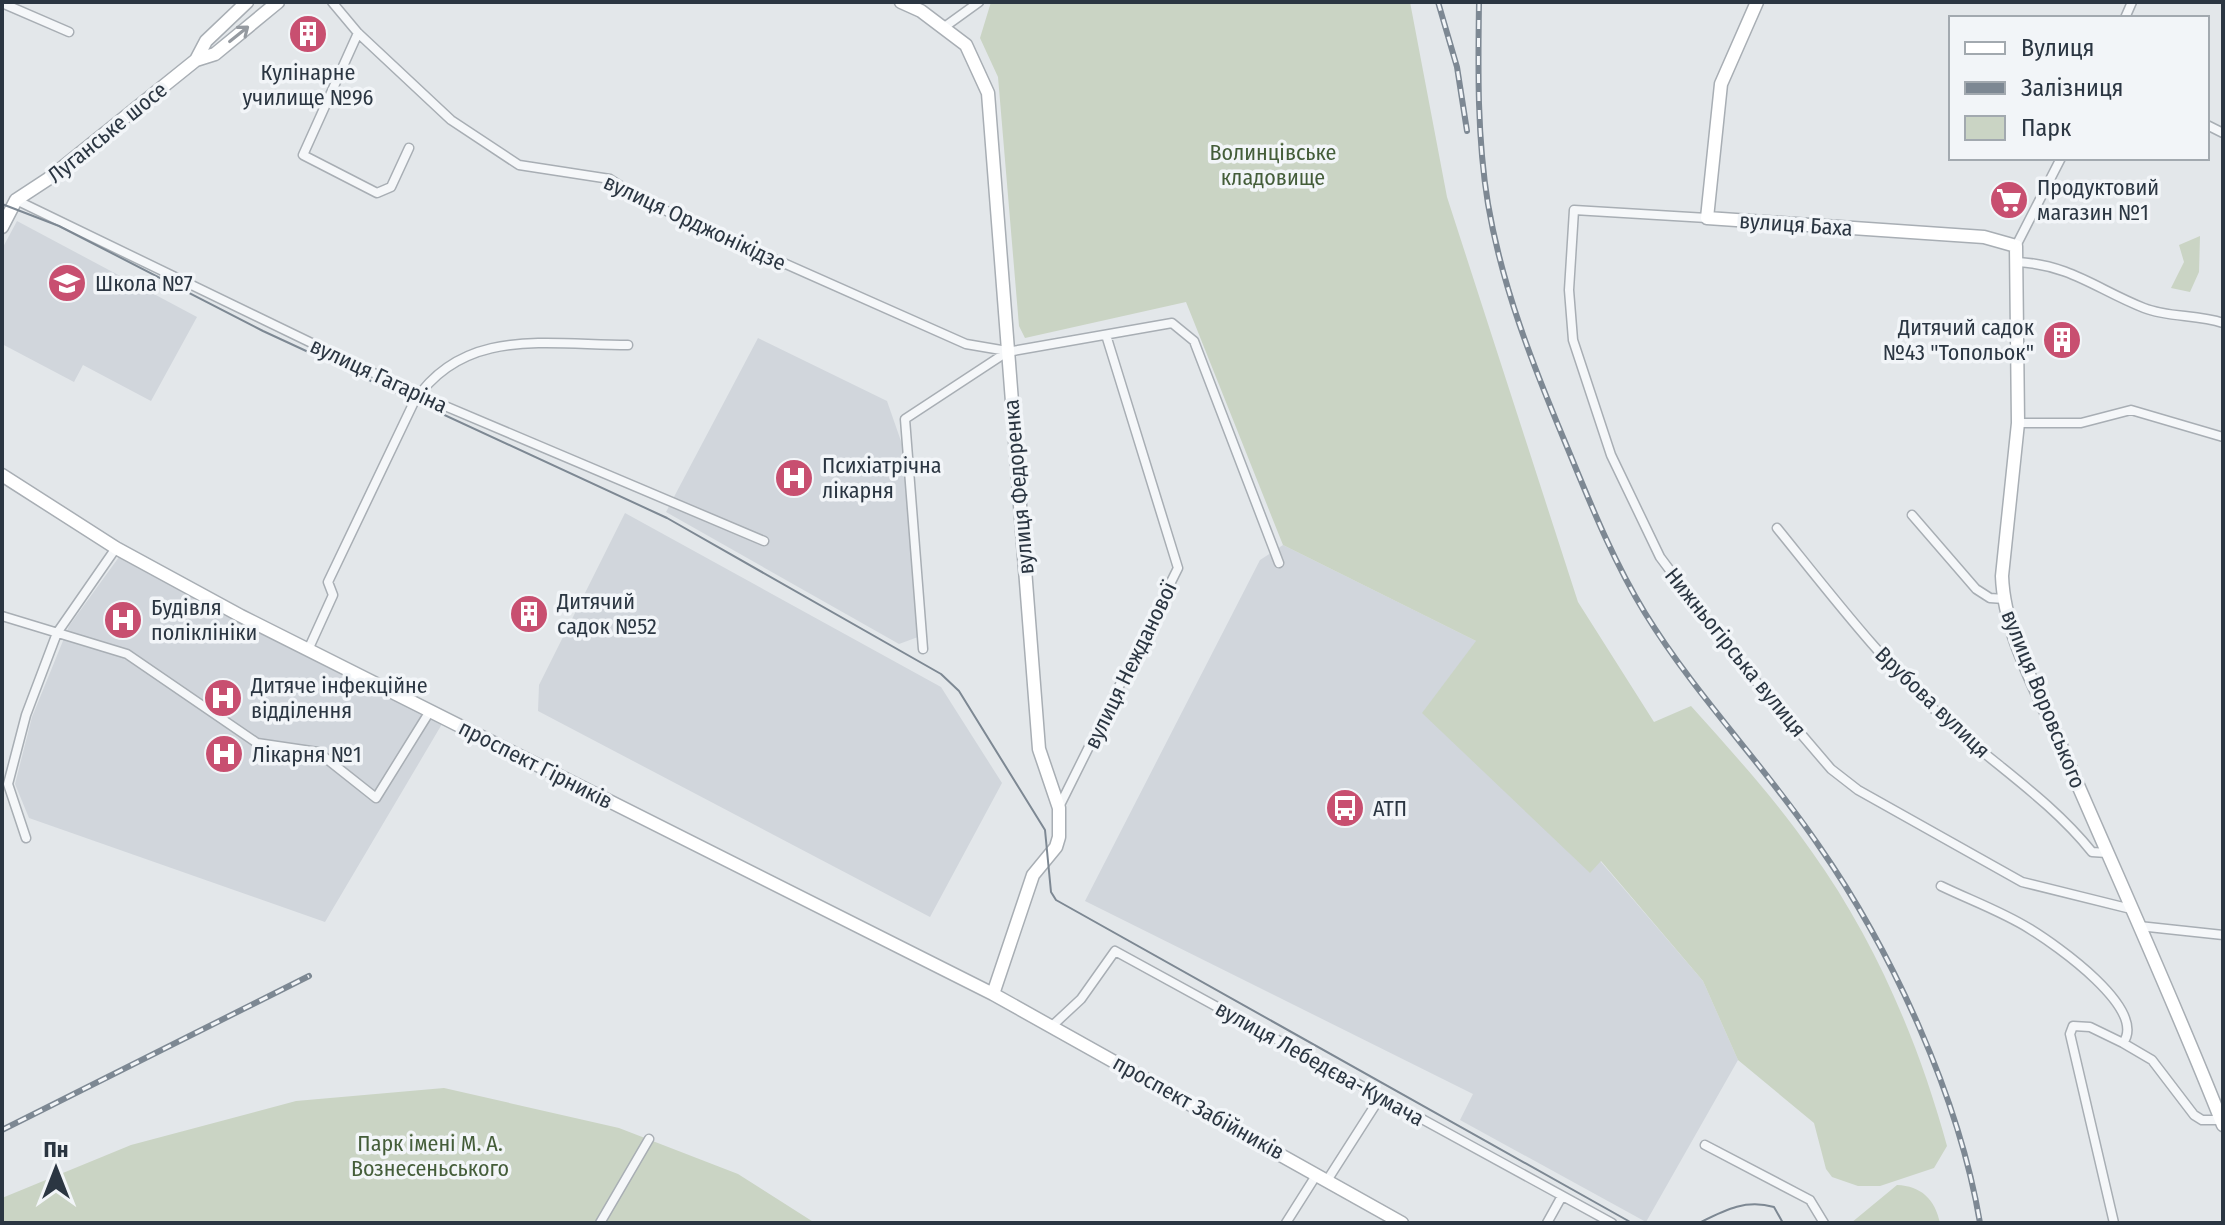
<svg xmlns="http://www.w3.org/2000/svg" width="2225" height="1225" viewBox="0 0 2225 1225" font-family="'Fira Sans Condensed',sans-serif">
  <rect width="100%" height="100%" fill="#e3e7ea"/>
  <path fill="#d1d6dc" d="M 17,221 L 197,317 L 151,401 L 83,365 L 74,382 L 2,344 L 2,249 Z
    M 758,338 L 887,401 L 902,444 L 918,637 L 899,644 L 666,512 Z
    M 625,513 L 941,687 L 1002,783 L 930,917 L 538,711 L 539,685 Z
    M 1283,545 L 1476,641 L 1590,872 L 1600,861 L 1703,981 L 1738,1060 L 1646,1222 L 1460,1120 L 1473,1094 L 1085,901 L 1260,560 Z
    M 119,557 L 442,724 L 325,922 L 29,818 L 15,784 L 32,717 L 69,626 Z"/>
  <path fill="#cad4c4" d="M 991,2 L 1410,2 L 1447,197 L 1578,602 L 1654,722 L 1691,706 C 1733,753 1776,800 1812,852 C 1875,940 1919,1043 1947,1146 L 1934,1168 L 1880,1186 L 1858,1186 L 1832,1177 L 1826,1169 L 1814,1123 L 1738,1060 L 1703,981 L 1601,861 L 1590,873 L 1422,713 L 1476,641 L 1283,545 L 1186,302 L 1025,338 L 1019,326 L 998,77 L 980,38 Z
    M 2200,236 L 2199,272 L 2190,292 L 2171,288 L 2184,262 L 2179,245 Z
    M 444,1088 L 619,1128 L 738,1174 L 815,1223 L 2,1223 L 2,1198 L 131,1145 L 296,1101 Z
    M 1897,1185 C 1921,1186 1935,1199 1940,1223 L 1851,1223 Z"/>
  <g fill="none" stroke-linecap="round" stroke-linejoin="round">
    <g stroke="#a8aeb4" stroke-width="11">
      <path id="street" d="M 332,2 L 358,33 L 451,120 L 519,165 L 610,179 L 644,201 L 966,344 L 1007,351
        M 2,3 L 69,32
        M 2125,18 L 2132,2
        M 943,28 L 979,2
        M 358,33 L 303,155 L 377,193 L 391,187 L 409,148
        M 2207,125 L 2223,133
        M 16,200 L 419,395 L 764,541
        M 1707,218 L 1574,210 L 1569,290 L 1573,340 L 1611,455 L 1660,557 L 1731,652 L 1831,769 L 1858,790 L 2022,882 L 2131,909
        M 2016,246 L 2061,158
        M 2018,262 C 2071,265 2098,290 2144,308 C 2169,318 2197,314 2223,323
        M 2018,423 L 2081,423 L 2131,410 L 2223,437
        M 1912,515 L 1976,589 L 1990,598 L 2004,599
        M 1777,528 C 1832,596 1886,667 1951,725 C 1998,767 2052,802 2092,852 L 2107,853
        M 2,616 L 127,654 L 257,743 L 318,752 L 376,798 L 430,711
        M 923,649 L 905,419 L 1007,352 L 1172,323 L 1194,341 L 1279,563
        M 308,650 L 333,595 L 328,582 L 414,402 C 464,326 548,345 628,345
        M 1059,807 L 1178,568 L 1106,335
        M 26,838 L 8,784 L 26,715 L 57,633 L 116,548
        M 1941,886 C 1970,900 2003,912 2030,929 C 2056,945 2148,1009 2123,1043 L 2090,1027 L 2073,1026 L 2070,1034 L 2114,1223
        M 2139,926 L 2223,935
        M 1052,1026 L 1081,999 L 1115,951 L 1612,1223
        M 2123,1043 L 2152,1060 L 2194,1115 L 2202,1120 L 2221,1120
        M 1705,1145 L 1810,1200 L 1824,1223
        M 1328,1179 L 1381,1096
        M 600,1223 L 649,1139
        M 1286,1223 L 1317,1174
        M 1547,1223 L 1562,1196"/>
    </g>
    <g stroke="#a8aeb4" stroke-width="15">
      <path id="secondary" d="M 901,2 L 921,11 L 966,45 L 988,93 L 1039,749 L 1059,808 L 1059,837 L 1056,847 L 1033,875 L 993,994
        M 1757,2 L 1721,84 L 1707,218 L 1984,237 L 2016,246 L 2018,423 L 2002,576 C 2004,635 2040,695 2062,748 C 2116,874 2173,998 2223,1125
        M 196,60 L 215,54 L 278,2
        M 16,200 L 48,179 L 196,60 L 206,41 L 247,2
        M 2,227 L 16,200
        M 2,475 L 116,548 L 241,616 L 993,994 L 1402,1223"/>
    </g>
    <use href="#street" stroke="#f5f7f9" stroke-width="8"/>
    <use href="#secondary" stroke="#fff" stroke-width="12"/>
    <path stroke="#7d8893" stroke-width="2" d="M 2,204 L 59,226 L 263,331 L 667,518 L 941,674 L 959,691 L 1045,830 L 1051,892 L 1056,900 L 1632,1223
      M 1699,1223 C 1725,1210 1745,1199 1774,1207 L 1783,1223"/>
    <g stroke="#7d8893" stroke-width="6">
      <path id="rail" d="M 1438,2 L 1457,67 L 1467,131
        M 1479,2 C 1478,70 1477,137 1488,204 C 1502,287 1533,365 1565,442 C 1589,500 1612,559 1645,613 C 1696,696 1765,766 1819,846 C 1892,951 1959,1097 1980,1223
        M 2,1130 L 309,976"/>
    </g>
    <use href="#rail" stroke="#f2f5f8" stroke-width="3" stroke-dasharray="9" stroke-linecap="butt"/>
  </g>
  <defs><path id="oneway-shaft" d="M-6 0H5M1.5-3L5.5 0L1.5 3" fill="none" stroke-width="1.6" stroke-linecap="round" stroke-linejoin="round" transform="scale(2)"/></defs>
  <use stroke="#959aa0" href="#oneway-shaft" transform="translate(239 34) rotate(-39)"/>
  <defs>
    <g id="building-disc" transform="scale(2)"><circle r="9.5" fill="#c84f70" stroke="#f2f5f8"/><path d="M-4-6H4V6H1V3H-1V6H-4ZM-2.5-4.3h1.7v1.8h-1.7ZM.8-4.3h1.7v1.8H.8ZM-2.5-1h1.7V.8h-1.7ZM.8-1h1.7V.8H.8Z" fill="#fff"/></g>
    <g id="supermarket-disc" transform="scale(2)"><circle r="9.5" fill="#c84f70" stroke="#f2f5f8"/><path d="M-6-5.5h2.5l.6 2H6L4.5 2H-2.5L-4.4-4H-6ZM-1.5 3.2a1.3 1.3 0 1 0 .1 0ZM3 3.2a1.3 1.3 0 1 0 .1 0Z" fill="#fff"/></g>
    <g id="school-disc" transform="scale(2)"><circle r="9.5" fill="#c84f70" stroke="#f2f5f8"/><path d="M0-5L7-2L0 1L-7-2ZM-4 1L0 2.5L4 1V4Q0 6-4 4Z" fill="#fff"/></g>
    <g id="hospital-disc" transform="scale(2)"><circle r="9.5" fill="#c84f70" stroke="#f2f5f8"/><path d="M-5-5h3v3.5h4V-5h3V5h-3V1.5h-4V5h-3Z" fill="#fff"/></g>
    <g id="bus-disc" transform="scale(2)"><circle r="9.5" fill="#c84f70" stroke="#f2f5f8"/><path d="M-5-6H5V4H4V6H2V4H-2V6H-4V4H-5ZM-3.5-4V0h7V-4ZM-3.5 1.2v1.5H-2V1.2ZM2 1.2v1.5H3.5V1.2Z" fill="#fff"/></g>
  </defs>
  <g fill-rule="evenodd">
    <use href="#building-disc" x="308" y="34"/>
    <use href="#supermarket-disc" x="2009" y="200"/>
    <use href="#school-disc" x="67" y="283"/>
    <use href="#building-disc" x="2062" y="340"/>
    <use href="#hospital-disc" x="794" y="478"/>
    <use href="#building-disc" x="529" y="614"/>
    <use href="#hospital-disc" x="123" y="620"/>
    <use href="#hospital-disc" x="223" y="698"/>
    <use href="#hospital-disc" x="224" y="754"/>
    <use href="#bus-disc" x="1345" y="808"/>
  </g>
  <g text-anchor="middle" stroke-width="7" stroke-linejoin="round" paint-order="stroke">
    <g font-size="22" fill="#2b3642" stroke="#f2f5f8" text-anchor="start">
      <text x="308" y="80" text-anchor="middle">Кулінарне<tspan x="308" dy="25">училище №96</tspan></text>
      <text x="2037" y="195">Продуктовий<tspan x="2037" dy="25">магазин №1</tspan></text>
      <text x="95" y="291">Школа №7</text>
      <text x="2034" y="335" text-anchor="end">Дитячий садок<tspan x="2034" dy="25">№43 "Топольок"</tspan></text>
      <text x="822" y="473">Психіатрічна<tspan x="822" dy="25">лікарня</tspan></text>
      <text x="557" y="609">Дитячий<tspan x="557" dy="25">садок №52</tspan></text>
      <text x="151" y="615">Будівля<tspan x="151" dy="25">поліклініки</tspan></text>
      <text x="251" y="693">Дитяче інфекційне<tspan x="251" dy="25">відділення</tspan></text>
      <text x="252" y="762">Лікарня №1</text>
      <text x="1373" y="816">АТП</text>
    </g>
    <g font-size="22" fill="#2b3642" stroke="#f2f5f8">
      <text transform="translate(107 132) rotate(-39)" y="8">Луганське шосе</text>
      <text transform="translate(695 222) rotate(25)" y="8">вулиця Орджонікідзе</text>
      <text transform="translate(1796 224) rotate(4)" y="8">вулиця Баха</text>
      <text transform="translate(379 375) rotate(25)" y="8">вулиця Гагаріна</text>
      <text transform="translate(1018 487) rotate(-95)" y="8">вулиця Федоренка</text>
      <text transform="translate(1736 652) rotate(51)" y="8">Нижньогірська вулиця</text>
      <text transform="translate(1130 665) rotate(-64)" y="8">вулиця Нежданової</text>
      <text transform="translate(2044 699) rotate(68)" y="8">вулиця Воровського</text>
      <text transform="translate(1933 702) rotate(44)" y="8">Врубова вулиця</text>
      <text transform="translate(536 764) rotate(27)" y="8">проспект Гірників</text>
      <text transform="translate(1320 1063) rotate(29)" y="8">вулиця Лебедєва-Кумача</text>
      <text transform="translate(1199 1107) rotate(29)" y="8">проспект Забійників</text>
    </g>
    <g font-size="22" fill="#445d39" stroke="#f2f5f8">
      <text x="1273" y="160">Волинцівське<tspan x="1273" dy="25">кладовище</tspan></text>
      <text x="430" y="1151">Парк імені М. А.<tspan x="430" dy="25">Вознесеньського</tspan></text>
    </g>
  </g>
  <rect width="2225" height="1225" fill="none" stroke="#2b3642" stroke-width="8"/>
  <rect x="1949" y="16" width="260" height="144" fill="#f2f5f8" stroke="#a2a9af" stroke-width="2"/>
  <rect x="1965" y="42" width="40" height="12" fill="#ffffff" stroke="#a2a9af" stroke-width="2"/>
  <text x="2021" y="56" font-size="24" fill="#2b3642">Вулиця</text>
  <rect x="1965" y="82" width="40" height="12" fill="#7d8893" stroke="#a2a9af" stroke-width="2"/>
  <text x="2021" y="96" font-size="24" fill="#2b3642">Залізниця</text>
  <rect x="1965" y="116" width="40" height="24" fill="#cad4c4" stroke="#a2a9af" stroke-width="2"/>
  <text x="2021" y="136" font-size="24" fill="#2b3642">Парк</text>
  <g transform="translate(56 1169)" stroke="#f2f5f8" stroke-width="6" paint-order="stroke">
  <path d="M0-6L14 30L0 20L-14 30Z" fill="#2b3642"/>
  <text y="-12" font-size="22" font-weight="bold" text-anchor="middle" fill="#2b3642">Пн</text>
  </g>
</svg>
